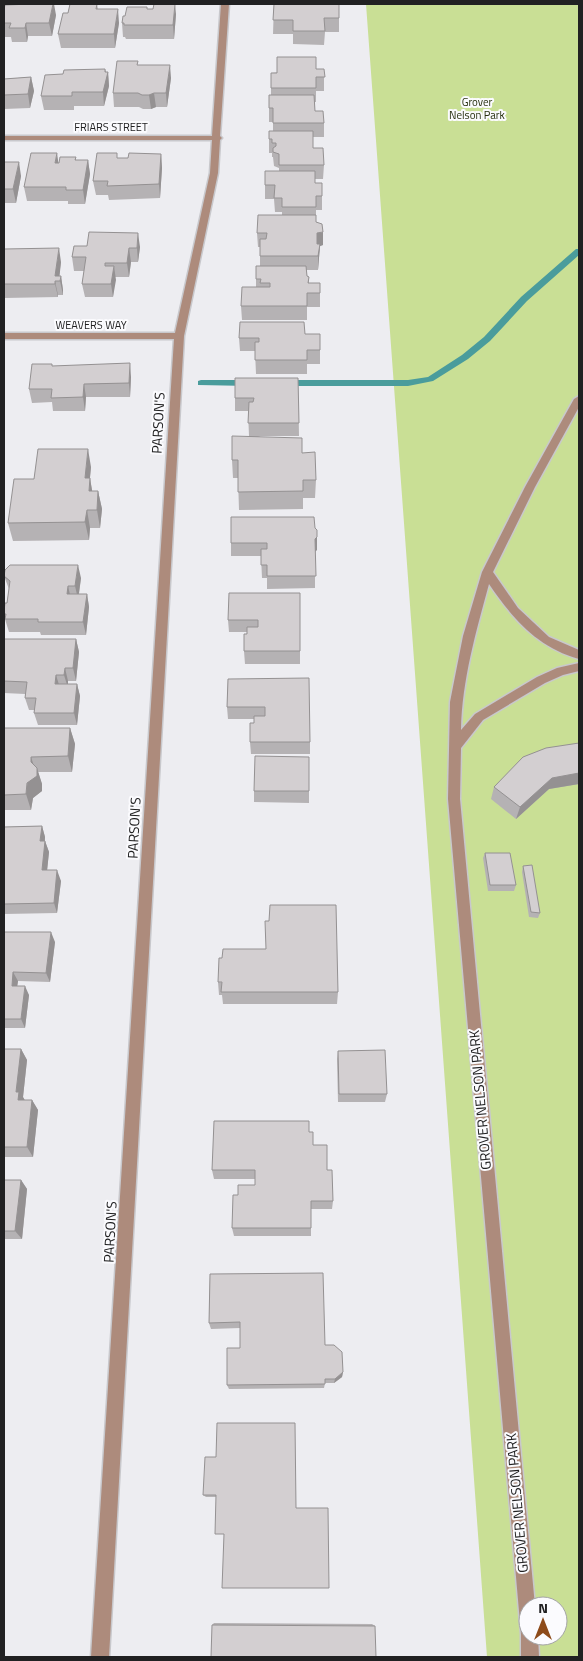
<svg xmlns="http://www.w3.org/2000/svg" width="583" height="1661" viewBox="0 0 583 1661" font-family="'Titillium Web',sans-serif">
  <rect width="100%" height="100%" fill="#ededf1"/>
  <path fill="#c9df95" fill-rule="evenodd" d="M 366,4 L 579,4 L 579,1657 L 487,1657 ZM 528,1606 L 558,1606 L 558,1636 L 528,1636 Z"/>
  <g fill="none" stroke-linecap="round" stroke-linejoin="round">
    <path fill="#4a9c9c" fill-rule="evenodd" d="M 576,249 L 579,249 L 579,255 L 527,301 L 490,341 L 468,359 L 433,381 L 408,386 L 283,386 L 279,383 L 283,380 L 408,380 L 428,377 L 462,355 L 484,337 L 521,297 Z
      M 201,380 L 250,380 L 254,383 L 250,386 L 198,385 L 198,381 Z"/>
    <g stroke="#c8c8cc" stroke-width="3">
      <path id="lane" d="M 579,396 L 579,407 L 535,487 L 493,572 L 518,608 L 549,637 L 579,650 L 579,659 C 537,647 513,619 489,584 C 476,632 462,680 461,730 L 475,714 L 537,677 L 557,668 L 579,663 L 579,671 L 563,675 L 545,683 L 483,720 L 461,748 L 460,799 L 535,1606 L 528,1606 L 528,1636 L 538,1636 L 539,1657 L 521,1657 L 521,1634 L 448,799 L 450,702 L 463,636 L 482,572 L 525,487 L 574,399 Z"/>
    </g>
    <g stroke="#c8c8cc" stroke-width="3">
      <path id="street" d="M 221,4 L 229,4 L 220,136 L 222,138 L 220,140 L 218,173 L 184,336 L 109,1657 L 91,1657 L 174,339 L 4,339 L 4,333 L 175,333 L 210,173 L 212,140 L 4,140 L 4,136 L 212,136 Z"/>
    </g>
    <use href="#lane" fill="#ad8b7c" fill-rule="evenodd"/>
    <use href="#street" fill="#ad8b7c" fill-rule="evenodd"/>
  </g>
  <path fill="#b5b2b4" d="M 70,4 L 97,4 L 98,9 L 119,23 L 115,48 L 61,48 L 58,34 L 68,13 Z
    M 274,4 L 339,18 L 339,32 L 325,32 L 324,45 L 293,44 L 293,34 L 273,34 Z
    M 4,9 L 56,15 L 52,36 L 28,36 L 27,42 L 12,42 L 11,37 L 4,37 Z
    M 147,9 L 176,14 L 174,39 L 126,39 L 125,37 L 123,37 L 122,23 L 125,16 Z
    M 138,65 L 171,78 L 167,107 L 156,107 L 151,109 L 143,109 L 139,107 L 114,107 L 113,93 Z
    M 105,69 L 106,72 L 108,72 L 109,86 L 104,106 L 74,106 L 74,110 L 44,110 L 41,96 L 63,74 Z
    M 316,69 L 324,69 L 324,91 L 316,91 L 316,102 L 315,102 L 315,111 L 324,123 L 324,137 L 313,137 L 313,148 L 324,165 L 323,179 L 315,179 L 315,183 L 322,196 L 322,210 L 316,210 L 316,222 L 323,245 L 320,246 L 318,270 L 306,270 L 307,276 L 309,277 L 309,283 L 320,293 L 320,307 L 307,307 L 307,320 L 242,320 L 241,306 L 256,287 L 256,279 L 260,266 L 260,247 L 258,247 L 257,233 L 282,215 L 282,212 L 275,212 L 274,199 L 265,199 L 265,185 L 279,171 L 279,168 L 274,166 L 273,157 L 272,157 L 272,153 L 269,153 L 269,131 L 273,131 L 273,122 L 269,122 L 269,95 L 271,95 L 271,73 Z
    M 31,77 L 34,91 L 30,108 L 4,109 L 4,79 Z
    M 161,154 L 162,168 L 160,198 L 109,200 L 108,195 L 96,195 L 93,181 L 128,158 Z
    M 76,157 L 76,160 L 88,160 L 90,174 L 85,204 L 68,204 L 68,201 L 27,201 L 24,187 L 58,163 Z
    M 4,162 L 21,176 L 16,203 L 4,203 Z
    M 74,246 L 140,247 L 138,262 L 131,262 L 129,277 L 115,277 L 113,297 L 85,297 L 82,284 L 84,271 L 74,271 L 72,257 Z
    M 4,249 L 61,262 L 59,276 L 61,276 L 63,290 L 63,295 L 58,295 L 58,297 L 4,298 Z
    M 305,334 L 320,350 L 320,364 L 307,364 L 307,374 L 256,374 L 255,351 L 240,351 L 239,338 Z
    M 52,364 L 52,366 L 131,377 L 130,397 L 86,397 L 85,411 L 53,411 L 52,402 L 32,403 L 29,389 Z
    M 298,378 L 299,436 L 258,436 L 302,453 L 316,480 L 315,498 L 303,498 L 303,509 L 239,510 L 238,478 L 233,478 L 232,460 L 249,436 L 248,411 L 235,411 L 235,398 Z
    M 91,467 L 90,478 L 92,491 L 98,491 L 102,509 L 100,528 L 90,528 L 89,540 L 13,541 L 8,523 L 34,479 Z
    M 231,517 L 317,550 L 315,552 L 315,588 L 267,589 L 267,578 L 262,578 L 261,556 L 231,556 Z
    M 4,576 L 81,578 L 79,594 L 87,594 L 89,607 L 86,635 L 41,635 L 40,632 L 9,632 L 4,616 L 4,611 L 7,603 L 9,589 Z
    M 300,593 L 300,664 L 245,664 L 244,651 L 247,632 L 229,632 L 228,620 Z
    M 4,639 L 76,639 L 79,652 L 76,681 L 68,681 L 68,684 L 77,684 L 80,696 L 77,725 L 38,725 L 34,713 L 34,710 L 29,710 L 25,698 L 25,694 L 4,693 Z
    M 228,679 L 310,742 L 310,754 L 251,754 L 250,742 L 254,723 L 254,719 L 228,719 L 227,707 Z
    M 4,728 L 70,728 L 75,744 L 72,772 L 38,772 L 42,784 L 42,791 L 33,798 L 31,810 L 4,810 Z
    M 579,743 L 579,784 L 549,789 L 516,819 L 491,799 L 494,787 Z
    M 309,757 L 309,803 L 254,802 L 254,791 Z
    M 42,826 L 45,837 L 45,841 L 49,852 L 47,870 L 61,881 L 57,913 L 4,914 L 4,827 Z
    M 485,853 L 516,885 L 514,891 L 488,891 L 483,858 Z
    M 523,866 L 540,913 L 538,918 L 529,917 L 522,872 Z
    M 4,932 L 55,942 L 50,982 L 18,981 L 17,986 L 29,995 L 25,1028 L 4,1028 Z
    M 218,982 L 338,992 L 337,1004 L 223,1004 L 222,995 L 219,995 Z
    M 4,1049 L 21,1049 L 27,1060 L 23,1097 L 24,1100 L 32,1100 L 38,1110 L 33,1157 L 4,1157 Z
    M 338,1051 L 387,1094 L 385,1102 L 338,1102 L 337,1059 Z
    M 309,1132 L 313,1145 L 327,1170 L 333,1201 L 332,1209 L 311,1209 L 311,1236 L 234,1236 L 232,1228 L 238,1195 L 255,1185 L 255,1179 L 214,1179 L 212,1170 Z
    M 4,1180 L 21,1180 L 27,1189 L 22,1239 L 4,1239 Z
    M 210,1274 L 325,1345 L 343,1372 L 342,1377 L 334,1383 L 325,1383 L 324,1388 L 229,1389 L 227,1385 L 240,1348 L 240,1328 L 211,1329 L 209,1323 Z
    M 216,1457 L 224,1534 L 216,1497 L 206,1497 L 203,1495 Z
    M 214,1623 L 372,1624 L 375,1626 L 212,1625 Z"/>
  <path fill="#949192" d="M 53,4 L 54,4 L 56,15 L 52,36 L 49,23 Z
    M 175,4 L 176,14 L 174,39 L 173,25 Z
    M 118,9 L 119,23 L 115,48 L 114,34 Z
    M 26,23 L 28,36 L 27,42 L 25,28 Z
    M 170,65 L 171,78 L 167,107 L 166,93 Z
    M 105,69 L 106,77 L 108,72 L 109,86 L 104,106 L 103,92 Z
    M 31,77 L 34,91 L 30,108 L 28,94 Z
    M 154,93 L 156,107 L 151,109 L 149,95 Z
    M 57,153 L 59,167 L 55,163 Z
    M 161,154 L 162,168 L 160,198 L 159,184 Z
    M 88,160 L 90,174 L 85,204 L 83,190 Z
    M 19,162 L 21,176 L 16,203 L 13,189 Z
    M 323,232 L 323,245 L 320,246 L 318,270 L 318,256 L 316,247 L 317,233 Z
    M 138,233 L 140,247 L 138,262 L 137,248 Z
    M 59,248 L 61,262 L 59,281 L 55,276 Z
    M 129,248 L 131,262 L 129,277 L 127,263 Z
    M 114,266 L 116,280 L 113,297 L 111,284 Z
    M 61,276 L 63,290 L 63,295 L 60,281 Z
    M 55,281 L 58,295 L 58,297 L 55,284 Z
    M 130,363 L 131,377 L 130,397 L 129,383 Z
    M 84,384 L 86,397 L 85,411 L 83,397 Z
    M 88,449 L 91,467 L 88,496 L 85,478 Z
    M 90,478 L 93,496 L 89,491 Z
    M 98,491 L 102,509 L 100,528 L 97,510 Z
    M 87,510 L 90,528 L 89,540 L 85,522 Z
    M 317,537 L 317,550 L 314,552 L 315,539 Z
    M 78,565 L 81,578 L 78,599 L 75,586 Z
    M 68,586 L 71,599 L 67,594 Z
    M 87,594 L 89,607 L 86,635 L 83,622 Z
    M 76,639 L 79,652 L 76,681 L 73,668 Z
    M 65,668 L 68,681 L 68,688 L 64,675 Z
    M 56,675 L 60,688 L 55,684 Z
    M 77,684 L 80,696 L 77,725 L 74,713 Z
    M 70,728 L 75,744 L 72,772 L 68,756 Z
    M 31,757 L 36,772 L 37,768 L 42,784 L 42,791 L 33,798 L 31,810 L 26,794 Z
    M 579,773 L 579,784 L 549,789 L 516,819 L 520,807 L 552,778 Z
    M 42,826 L 45,837 L 44,852 L 40,841 Z
    M 45,841 L 49,852 L 46,881 L 42,870 Z
    M 57,870 L 61,881 L 57,913 L 54,903 Z
    M 51,932 L 55,942 L 50,982 L 46,973 Z
    M 13,972 L 18,981 L 16,995 L 12,986 Z
    M 25,986 L 29,995 L 25,1028 L 21,1019 Z
    M 21,1049 L 27,1060 L 23,1097 L 26,1102 L 18,1100 L 16,1092 Z
    M 32,1100 L 38,1110 L 33,1157 L 27,1147 Z
    M 21,1180 L 27,1189 L 22,1239 L 15,1231 Z
    M 343,1372 L 342,1377 L 334,1383 L 335,1379 Z"/>
  <path fill="#d3cfd1" stroke="#949192" d="M 32,4 L 53,4 L 49,23 L 26,23 L 25,28 L 9,28 L 11,23 L 4,23 L 4,9 L 5,5 Z
    M 70,4 L 97,4 L 96,9 L 118,9 L 114,34 L 58,34 L 63,13 L 68,13 Z
    M 154,4 L 175,4 L 173,25 L 124,25 L 124,23 L 122,23 L 123,16 L 125,16 L 127,7 L 147,7 L 147,9 L 153,9 Z
    M 274,4 L 339,4 L 339,18 L 324,18 L 325,31 L 293,31 L 293,20 L 273,20 Z
    M 277,57 L 316,57 L 316,69 L 324,69 L 325,77 L 316,77 L 316,88 L 271,88 L 271,73 L 277,73 Z
    M 117,61 L 138,61 L 137,65 L 170,65 L 166,93 L 154,93 L 149,95 L 142,95 L 138,93 L 113,93 Z
    M 105,69 L 105,72 L 108,72 L 103,92 L 72,92 L 72,96 L 41,96 L 45,75 L 63,74 L 64,70 Z
    M 31,77 L 28,94 L 4,95 L 4,79 Z
    M 269,95 L 314,95 L 315,111 L 323,111 L 324,123 L 273,123 L 273,108 L 269,108 Z
    M 269,131 L 313,131 L 313,148 L 323,148 L 324,165 L 279,165 L 279,154 L 273,152 L 273,148 L 276,146 L 276,143 L 272,143 L 272,139 L 269,139 Z
    M 31,153 L 57,153 L 55,163 L 59,163 L 60,157 L 76,157 L 75,160 L 88,160 L 83,190 L 66,190 L 66,187 L 24,187 Z
    M 97,153 L 117,153 L 117,158 L 128,158 L 129,153 L 161,154 L 159,184 L 107,186 L 108,181 L 93,181 Z
    M 4,162 L 19,162 L 13,189 L 4,189 Z
    M 265,171 L 315,171 L 315,183 L 322,183 L 322,196 L 316,196 L 316,207 L 282,207 L 282,198 L 274,198 L 275,185 L 265,185 Z
    M 258,215 L 316,215 L 316,222 L 322,224 L 323,232 L 317,233 L 317,244 L 320,244 L 318,256 L 260,256 L 260,239 L 266,239 L 267,233 L 257,233 Z
    M 89,232 L 138,233 L 137,248 L 129,248 L 127,263 L 105,263 L 105,266 L 114,266 L 111,284 L 82,284 L 86,257 L 72,257 L 74,246 L 87,246 Z
    M 59,248 L 55,276 L 61,276 L 60,281 L 55,281 L 55,284 L 4,284 L 4,249 Z
    M 256,266 L 306,266 L 307,276 L 309,277 L 308,283 L 320,283 L 320,293 L 307,293 L 307,306 L 241,306 L 242,287 L 270,287 L 270,283 L 260,283 L 261,279 L 256,279 Z
    M 240,322 L 304,322 L 305,334 L 320,334 L 320,350 L 307,350 L 307,360 L 255,360 L 255,342 L 259,342 L 259,338 L 239,338 Z
    M 130,363 L 129,383 L 84,384 L 83,397 L 51,398 L 52,389 L 29,389 L 32,364 L 52,364 L 52,366 Z
    M 235,378 L 298,378 L 299,423 L 248,423 L 249,402 L 253,402 L 254,398 L 235,398 Z
    M 232,436 L 302,438 L 302,453 L 315,452 L 316,480 L 303,480 L 303,491 L 238,492 L 238,460 L 232,460 Z
    M 38,449 L 88,449 L 85,478 L 90,478 L 89,491 L 98,491 L 97,510 L 87,510 L 85,522 L 8,523 L 14,479 L 34,479 Z
    M 231,517 L 314,517 L 315,528 L 317,530 L 317,537 L 315,539 L 316,576 L 267,576 L 267,565 L 261,565 L 261,549 L 267,549 L 267,543 L 231,543 Z
    M 10,565 L 78,565 L 75,586 L 68,586 L 67,594 L 87,594 L 83,622 L 38,622 L 38,619 L 5,619 L 6,614 L 4,614 L 4,611 L 5,603 L 7,603 L 10,581 L 4,576 L 5,570 Z
    M 229,593 L 300,593 L 300,651 L 244,651 L 244,634 L 247,634 L 247,627 L 258,627 L 258,620 L 228,620 Z
    M 4,639 L 76,639 L 73,668 L 65,668 L 64,675 L 56,675 L 55,684 L 77,684 L 74,713 L 34,713 L 36,698 L 25,698 L 27,682 L 4,681 Z
    M 309,678 L 310,742 L 250,742 L 250,723 L 254,723 L 254,716 L 265,716 L 265,707 L 227,707 L 228,679 Z
    M 4,728 L 70,728 L 68,756 L 31,757 L 31,762 L 37,768 L 37,776 L 27,783 L 26,794 L 4,795 Z
    M 579,743 L 579,773 L 552,778 L 520,807 L 494,787 L 523,757 L 546,748 Z
    M 255,756 L 309,757 L 309,791 L 254,791 Z
    M 42,826 L 40,841 L 45,841 L 42,870 L 57,870 L 54,903 L 4,904 L 4,827 Z
    M 485,853 L 510,853 L 516,885 L 490,885 Z
    M 532,865 L 540,913 L 531,912 L 523,866 Z
    M 270,905 L 336,905 L 338,992 L 221,992 L 222,982 L 218,982 L 219,958 L 222,958 L 223,949 L 266,949 L 265,921 L 269,921 Z
    M 4,932 L 51,932 L 46,973 L 13,972 L 12,986 L 25,986 L 21,1019 L 4,1019 Z
    M 4,1049 L 21,1049 L 16,1092 L 19,1092 L 18,1100 L 32,1100 L 27,1147 L 4,1147 Z
    M 385,1050 L 387,1094 L 339,1094 L 338,1051 Z
    M 214,1121 L 309,1121 L 309,1132 L 313,1132 L 313,1145 L 327,1145 L 327,1170 L 332,1170 L 333,1201 L 311,1201 L 311,1228 L 232,1228 L 233,1195 L 238,1195 L 238,1185 L 255,1185 L 255,1170 L 212,1170 Z
    M 4,1180 L 21,1180 L 15,1231 L 4,1231 Z
    M 323,1273 L 325,1345 L 334,1345 L 342,1352 L 343,1372 L 335,1379 L 325,1379 L 325,1384 L 227,1385 L 227,1348 L 240,1348 L 240,1322 L 209,1323 L 210,1274 Z
    M 217,1423 L 295,1423 L 296,1508 L 328,1508 L 329,1588 L 222,1588 L 224,1534 L 215,1534 L 216,1495 L 203,1495 L 205,1457 L 216,1457 Z
    M 212,1625 L 375,1626 L 376,1657 L 211,1657 Z"/>
  <g text-anchor="middle" stroke-width="4" stroke-linejoin="round" paint-order="stroke">
    <g font-size="11" fill="#262f0e" stroke="#fbfbfe">
      <text x="477" y="106">Grover<tspan x="477" dy="13">Nelson Park</tspan></text>
    </g>
    <g font-size="11" fill="#212122" stroke="#fbfbfe">
      <text x="111" y="131">FRIARS STREET</text>
      <text x="91" y="329">WEAVERS WAY</text>
    </g>
    <g font-size="14" fill="#212122" stroke="#fbfbfe">
      <text transform="translate(158 423) rotate(-87)" y="5">PARSON'S</text>
      <text transform="translate(134 828) rotate(-87)" y="5">PARSON'S</text>
      <text transform="translate(480 1100) rotate(-95)" y="5">GROVER NELSON PARK</text>
      <text transform="translate(110 1232) rotate(-87)" y="5">PARSON'S</text>
      <text transform="translate(517 1503) rotate(-95)" y="5">GROVER NELSON PARK</text>
    </g>
  </g>
  <rect width="583" height="1661" fill="none" stroke="#212122" stroke-width="10"/>
  <g transform="translate(543 1621)"><circle r="24" fill="#fbfbfe" stroke="#a4a4a6"/>
  <path d="M0-4L9 19L0 12L-9 19Z" fill="#8d4b1a"/>
  <text y="-8" font-size="14" font-weight="bold" text-anchor="middle" fill="#212122">N</text>
  </g>
</svg>
